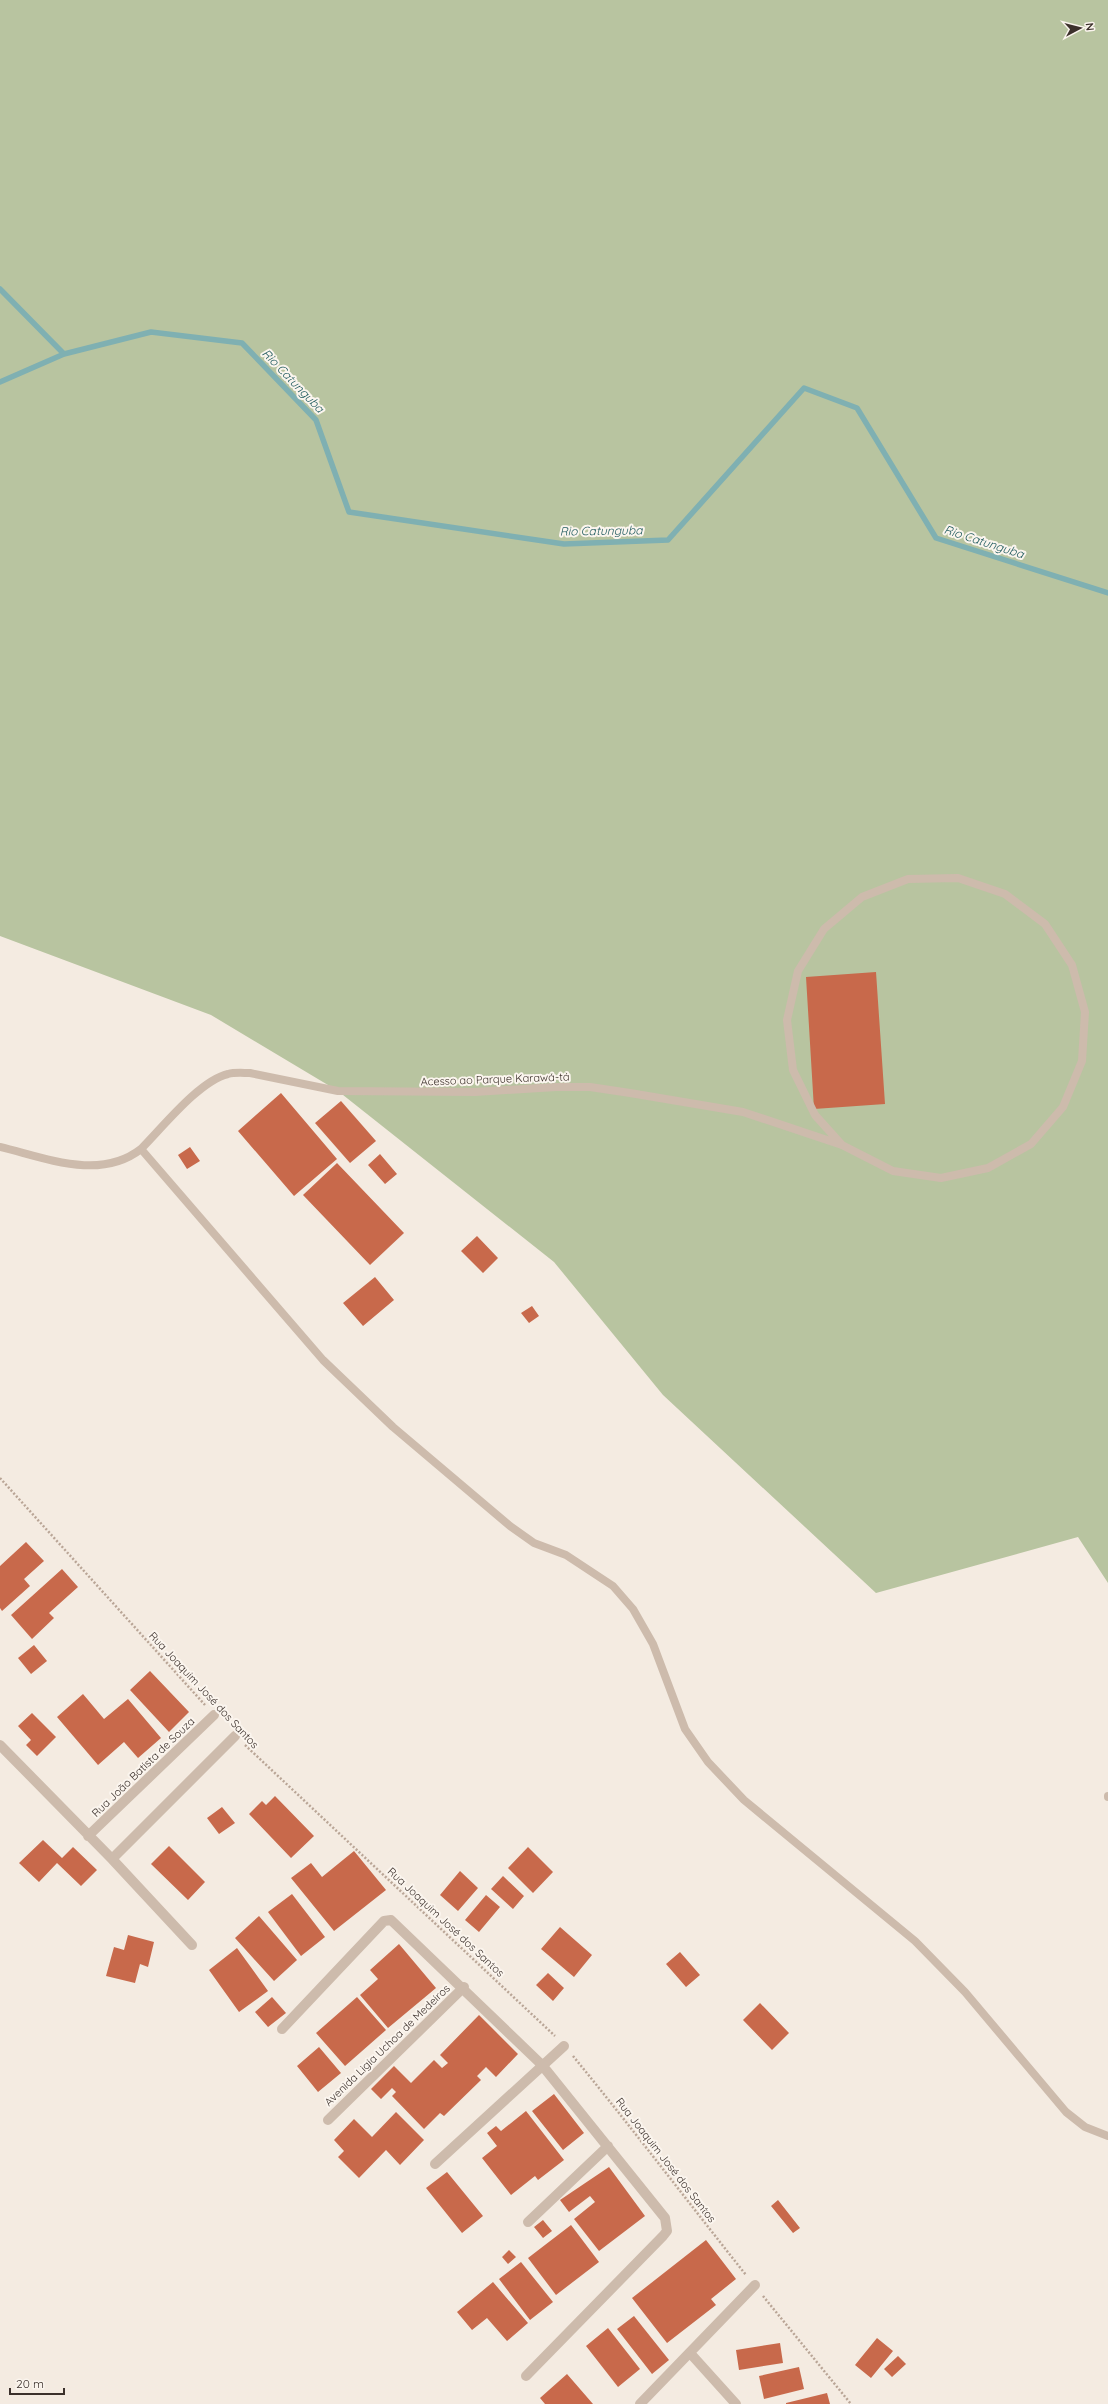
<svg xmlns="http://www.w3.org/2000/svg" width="1108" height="2404" viewBox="0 0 1108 2404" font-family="Quicksand,sans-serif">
  <rect width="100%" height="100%" fill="#f4ebe1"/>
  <path fill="#b8c4a0" d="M 0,0 L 1108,0 L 1108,1583 L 1078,1537 L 876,1593 L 663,1395 L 554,1262 L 338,1091 L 211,1015 L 0,936 Z"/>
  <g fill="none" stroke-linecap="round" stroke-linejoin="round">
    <path stroke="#7fb0b2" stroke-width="5.5" d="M 0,289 L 64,354
      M 0,382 L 64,354 L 151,332 L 242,343 L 316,420 L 349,512 L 564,544 L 668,540 L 804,388 L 857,408 L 936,538 L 1108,593"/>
  </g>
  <path fill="#c8694b" d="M 876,972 L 885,1104 L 814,1109 L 806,977 Z
    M 281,1093 L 337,1159 L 294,1196 L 238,1131 Z
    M 341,1101 L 376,1141 L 350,1163 L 315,1123 Z
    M 190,1147 L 200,1161 L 187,1169 L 178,1155 Z
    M 380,1154 L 397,1174 L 385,1184 L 368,1165 Z
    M 337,1163 L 404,1233 L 370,1265 L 303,1195 Z
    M 477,1236 L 498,1258 L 483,1273 L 461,1251 Z
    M 375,1277 L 394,1300 L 363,1326 L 343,1303 Z
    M 532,1306 L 539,1316 L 529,1323 L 521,1313 Z
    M 26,1542 L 44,1561 L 24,1579 L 30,1586 L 2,1611 L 0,1608 L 0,1566 Z
    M 62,1569 L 78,1587 L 49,1613 L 54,1618 L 32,1639 L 11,1615 Z
    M 34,1645 L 47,1661 L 31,1674 L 18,1658 Z
    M 150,1671 L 189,1712 L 169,1732 L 130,1690 Z
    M 83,1694 L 104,1719 L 128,1699 L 161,1738 L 138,1758 L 124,1742 L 98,1765 L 57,1717 Z
    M 32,1713 L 56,1737 L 37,1756 L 26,1745 L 31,1740 L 18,1726 Z
    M 275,1796 L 314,1836 L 291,1858 L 249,1814 L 262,1801 L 266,1805 Z
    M 222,1807 L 235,1823 L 219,1834 L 207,1818 Z
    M 43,1840 L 62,1858 L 73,1847 L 97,1870 L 81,1886 L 57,1863 L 39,1882 L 19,1863 Z
    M 169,1846 L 205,1882 L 188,1900 L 151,1864 Z
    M 528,1847 L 553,1872 L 533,1893 L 508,1868 Z
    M 354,1851 L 386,1890 L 334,1931 L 291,1878 L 311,1863 L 322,1877 Z
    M 460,1871 L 478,1888 L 458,1911 L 440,1895 Z
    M 503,1876 L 524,1896 L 513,1909 L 491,1889 Z
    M 292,1894 L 325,1937 L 301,1956 L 268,1912 Z
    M 486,1895 L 500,1907 L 479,1932 L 465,1920 Z
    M 259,1916 L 297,1960 L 274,1981 L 235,1938 Z
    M 560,1927 L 592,1955 L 574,1977 L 541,1949 Z
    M 128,1935 L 154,1942 L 148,1967 L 140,1964 L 135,1983 L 106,1976 L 114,1947 L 124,1950 Z
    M 399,1944 L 436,1988 L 388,2028 L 360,1995 L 378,1979 L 370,1970 Z
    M 237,1948 L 268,1991 L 239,2012 L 209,1970 Z
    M 680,1952 L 700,1975 L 686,1987 L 666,1964 Z
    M 548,1973 L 564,1988 L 553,2001 L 536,1985 Z
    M 272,1997 L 286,2013 L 268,2027 L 255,2012 Z
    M 357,1997 L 386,2030 L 345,2066 L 316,2033 Z
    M 760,2003 L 789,2033 L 772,2050 L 743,2020 Z
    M 479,2015 L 518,2054 L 496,2077 L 486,2067 L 477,2076 L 481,2080 L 444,2116 L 440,2113 L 424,2129 L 392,2096 L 396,2092 L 392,2088 L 381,2099 L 371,2089 L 394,2066 L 411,2083 L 434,2060 L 442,2068 L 448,2063 L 440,2055 Z
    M 319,2047 L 341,2073 L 318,2092 L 297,2066 Z
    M 554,2094 L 584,2133 L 563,2150 L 532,2111 Z
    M 526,2111 L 564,2160 L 538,2180 L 535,2176 L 511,2195 L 482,2158 L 497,2146 L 487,2133 L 496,2126 L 501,2131 Z
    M 396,2112 L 424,2140 L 400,2165 L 386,2150 L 359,2178 L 338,2157 L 344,2151 L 334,2140 L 354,2119 L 372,2137 Z
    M 609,2167 L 645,2216 L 599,2251 L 574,2219 L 595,2202 L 590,2196 L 569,2212 L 560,2200 Z
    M 447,2172 L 483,2216 L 462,2233 L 426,2188 Z
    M 778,2200 L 800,2228 L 793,2233 L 771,2206 Z
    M 543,2220 L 552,2231 L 543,2238 L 534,2227 Z
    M 571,2225 L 599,2262 L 556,2295 L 528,2258 Z
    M 706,2240 L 736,2279 L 711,2299 L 716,2305 L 667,2343 L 632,2298 Z
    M 509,2250 L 516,2257 L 508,2264 L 502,2257 Z
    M 521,2262 L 553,2302 L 530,2320 L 499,2279 Z
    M 493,2282 L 528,2323 L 507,2341 L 487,2318 L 472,2330 L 457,2312 Z
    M 634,2316 L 669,2360 L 652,2374 L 617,2329 Z
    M 608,2328 L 640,2369 L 618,2387 L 586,2346 Z
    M 877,2338 L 893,2351 L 871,2378 L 855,2365 Z
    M 780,2343 L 783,2363 L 739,2370 L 736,2350 Z
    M 898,2356 L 906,2364 L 892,2377 L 884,2369 Z
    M 799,2367 L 804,2389 L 764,2399 L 759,2376 Z
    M 567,2374 L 593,2404 L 545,2404 L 540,2398 Z
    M 827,2393 L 830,2404 L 786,2404 L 786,2403 Z"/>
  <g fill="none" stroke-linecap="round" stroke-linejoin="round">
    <path stroke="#b9a596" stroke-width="2.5" stroke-dasharray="2 2" stroke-linecap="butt" d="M 0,1478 L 205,1705
      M 245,1745 L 555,2036
      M 573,2056 C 632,2128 688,2202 746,2275
      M 763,2296 L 851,2404"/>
    <path stroke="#cdbbac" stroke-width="8" d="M 0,1147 C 46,1158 100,1181 141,1149 C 163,1127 199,1081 228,1074 C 235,1072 243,1073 250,1073 L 338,1091 L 475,1092 L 556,1087 L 590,1087 L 630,1093 L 743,1112 L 842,1145 L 893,1171 L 941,1178 L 988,1168 L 1031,1144 L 1063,1107 L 1082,1061 L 1085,1012 L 1072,965 L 1045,924 L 1005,894 L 958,878 L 908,879 L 862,897 L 824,929 L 798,971 L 787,1020 L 793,1070 L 815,1115 L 842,1145
      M 141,1149 L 323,1360 L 393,1427 L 510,1526 L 534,1543 L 566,1555 L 613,1586 L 633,1609 L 653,1644 L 685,1729 L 708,1762 L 744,1800 L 915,1941 L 965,1992 L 1066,2112 L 1085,2127 L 1108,2136
      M 1108,1796 L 1108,1797"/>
    <path stroke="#cdbbac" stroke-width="10" d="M 0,1745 L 112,1859 L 192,1945
      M 88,1836 L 214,1715
      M 112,1859 L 235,1736
      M 282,2029 L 384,1921 L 391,1920 L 542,2065 L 665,2218 L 667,2231 L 663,2236 L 526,2376
      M 328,2120 L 464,1987
      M 435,2164 L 564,2046
      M 528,2222 L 608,2146
      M 690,2353 L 736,2404
      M 640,2404 L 755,2285"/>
  </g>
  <g text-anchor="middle" stroke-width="4" stroke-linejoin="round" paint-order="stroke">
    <g font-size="11" fill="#3b302b" stroke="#fbf5ee">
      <text transform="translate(495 1079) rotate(-2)" y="4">Acesso ao Parque Karawá-tá</text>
      <text transform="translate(204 1690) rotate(47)" y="4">Rua Joaquim José dos Santos</text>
      <text transform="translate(143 1767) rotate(-44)" y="4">Rua João Batista de Souza</text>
      <text transform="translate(446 1922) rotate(43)" y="4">Rua Joaquim José dos Santos</text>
      <text transform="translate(387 2045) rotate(-44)" y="4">Avenida Ligia Uchoa de Medeiros</text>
      <text transform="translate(666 2160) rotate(52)" y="4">Rua Joaquim José dos Santos</text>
    </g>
    <g font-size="12" font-style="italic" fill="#1f5a5e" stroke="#fbf5ee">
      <text transform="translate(293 381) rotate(46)" y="4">Rio Catunguba</text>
      <text transform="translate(601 531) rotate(-1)" y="4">Rio Catunguba</text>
      <text transform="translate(984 542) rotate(18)" y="4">Rio Catunguba</text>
    </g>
  </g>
  <g transform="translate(1080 28) rotate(83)" stroke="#fbf5ee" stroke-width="3" paint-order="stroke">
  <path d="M0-3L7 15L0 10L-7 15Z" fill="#3b302b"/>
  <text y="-6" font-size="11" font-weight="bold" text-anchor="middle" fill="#3b302b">N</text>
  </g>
  <path d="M10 2388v6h54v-6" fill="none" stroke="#3b302b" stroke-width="2"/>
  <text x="16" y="2388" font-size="12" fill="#3b302b" stroke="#fbf5ee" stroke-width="3" paint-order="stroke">20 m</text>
</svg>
